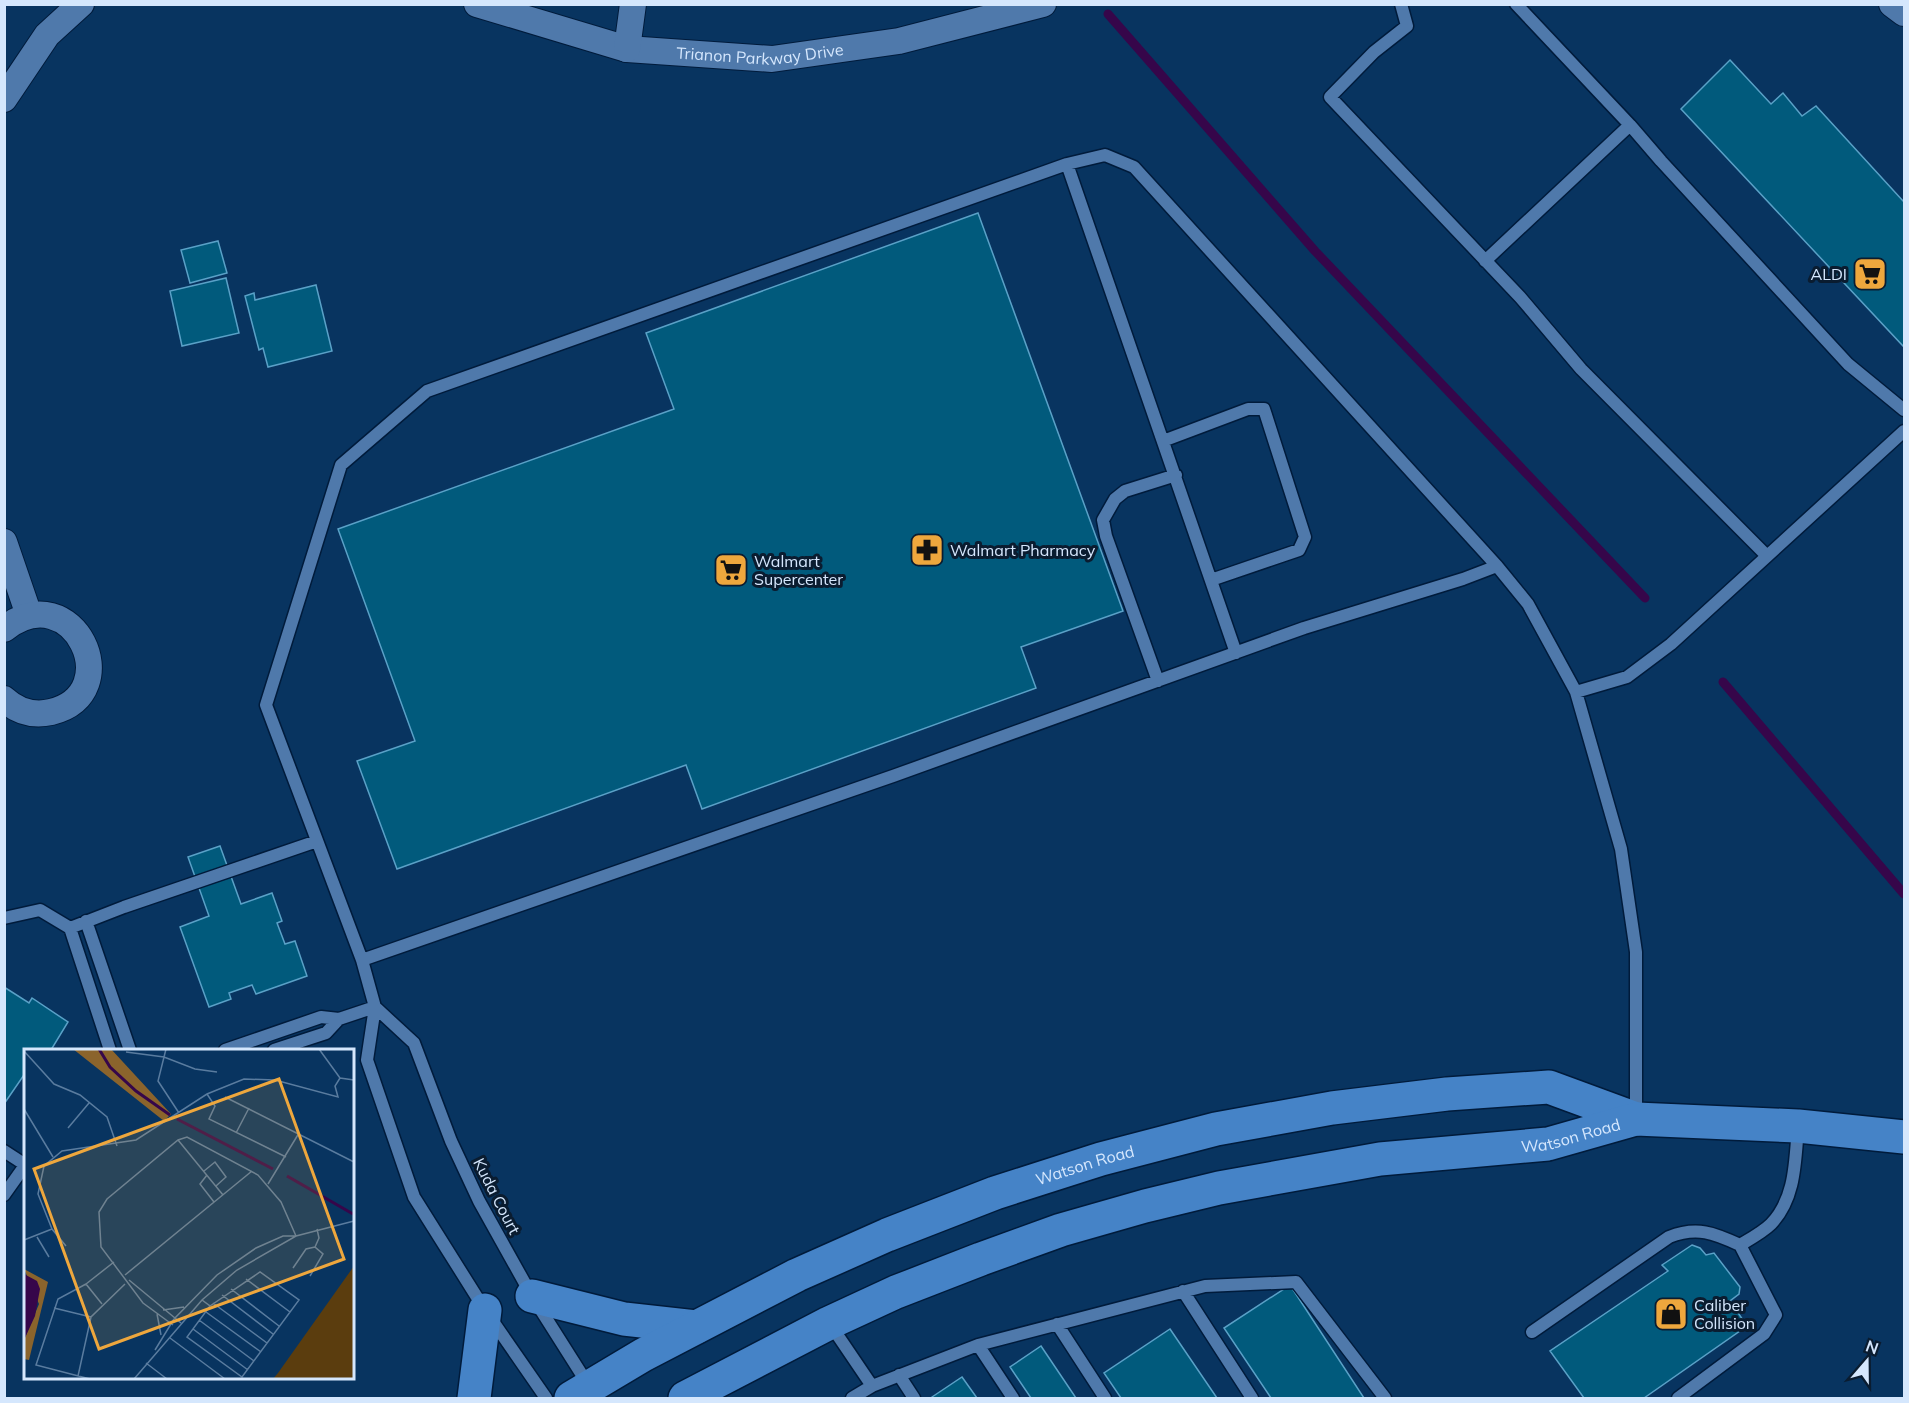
<svg xmlns="http://www.w3.org/2000/svg" width="1909" height="1403" viewBox="0 0 1909 1403" font-family="Mulish,sans-serif">
  <rect width="100%" height="100%" fill="#083460"/>
  <g fill="none" stroke-linecap="round" stroke-linejoin="round">
    <path stroke="#36064a" stroke-width="9" d="M 1108,14 L 1315,251 L 1645,598
      M 1723,682 L 1904,894"/>
  </g>
  <path fill="#015a7c" stroke="#5aa1c7" stroke-width="1.5" d="M 1730,60 L 1771,104 L 1783,93 L 1802,116 L 1816,106 L 1904,202 L 1904,347 L 1681,109 Z
    M 978,213 L 1123,611 L 1021,647 L 1036,688 L 702,809 L 686,765 L 397,869 L 357,761 L 415,741 L 338,529 L 674,409 L 646,333 Z
    M 218,241 L 227,273 L 190,283 L 181,250 Z
    M 226,278 L 239,333 L 182,346 L 170,291 Z
    M 316,285 L 332,351 L 268,367 L 263,348 L 259,350 L 245,296 L 254,293 L 255,300 Z
    M 220,846 L 241,904 L 272,893 L 282,921 L 277,923 L 285,944 L 295,941 L 307,976 L 256,994 L 252,985 L 229,993 L 231,999 L 209,1007 L 180,927 L 209,916 L 188,857 Z
    M 4,987 L 29,1003 L 32,998 L 68,1022 L 51,1050 L 26,1050 L 26,1072 L 4,1104 Z
    M 1692,1245 L 1700,1248 L 1706,1255 L 1714,1253 L 1740,1287 L 1739,1294 L 1730,1301 L 1747,1326 L 1644,1398 L 1584,1398 L 1550,1351 L 1668,1271 L 1662,1265 Z
    M 1290,1285 L 1364,1398 L 1271,1398 L 1224,1328 Z
    M 1170,1329 L 1217,1398 L 1121,1398 L 1104,1373 Z
    M 1041,1346 L 1076,1398 L 1031,1398 L 1010,1367 Z
    M 962,1377 L 977,1398 L 933,1398 L 932,1397 Z"/>
  <g fill="none" stroke-linecap="round" stroke-linejoin="round">
    <g stroke="#001b3b" stroke-width="15">
      <path id="lane" d="M 1401,4 L 1407,26 L 1374,52 L 1330,97 L 1520,297 L 1581,369 L 1767,556
        M 1516,4 L 1630,125 L 1661,161 L 1848,364 L 1904,410
        M 1067,164 L 1236,653
        M 1485,261 L 1630,125
        M 1163,441 L 1248,409 L 1264,409 L 1305,537 L 1299,550 L 1211,580
        M 1158,681 L 1106,536 L 1103,520 L 1115,499 L 1125,491 L 1176,475
        M 1576,692 L 1627,677 L 1671,644 L 1904,431
        M 4,918 L 40,910 L 70,928
        M 86,921 L 130,1050
        M 362,960 L 893,776 L 1304,628 L 1463,579 L 1497,566
        M 375,1007 L 414,1043 L 451,1141 L 479,1201 L 532,1296 L 589,1386
        M 110,1050 L 70,928 L 124,907 L 317,841
        M 225,1050 L 321,1017 L 339,1019 L 375,1007
        M 274,1050 L 326,1033 L 339,1019
        M 4,1151 L 24,1164
        M 4,1195 L 26,1164
        M 1183,1291 L 1252,1398
        M 830,1324 L 872,1386 L 852,1398
        M 1057,1324 L 1105,1398
        M 1532,1332 L 1669,1237 C 1697,1226 1714,1233 1740,1245
        M 978,1345 L 1013,1398
        M 899,1375 L 914,1398
        M 872,1386 L 978,1345 L 1205,1286 L 1296,1282 L 1385,1398
        M 546,1398 L 485,1310 L 414,1197 L 367,1060 L 375,1007 L 362,960 L 266,705 L 341,465 L 427,391 L 1067,164 L 1105,155 L 1134,167 L 1497,566 L 1528,604 L 1576,692 L 1621,849 L 1636,952 L 1636,1118
        M 1678,1398 L 1764,1334 L 1776,1315 L 1740,1245 C 1750,1239 1763,1232 1771,1224 C 1796,1198 1795,1160 1798,1127"/>
    </g>
    <g stroke="#001b3b" stroke-width="28">
      <g id="street">
        <path id="s1" d="M 477,4 L 627,49 L 772,59 L 899,41 L 1043,4"/>
        <path d="M 1892,4 L 1904,13"/>
        <path d="M 627,49 L 633,4"/>
        <path d="M 4,99 L 47,35 L 81,4"/>
        <path d="M 4,542 L 29,615"/>
        <path d="M 4,629 C 73,574 129,693 51,712 C 33,716 17,711 4,699"/>
      </g>
    </g>
    <g stroke="#001b3b" stroke-width="36">
      <g id="primary">
        <path d="M 532,1296 L 624,1319 L 696,1327"/>
        <path d="M 474,1398 L 485,1310"/>
        <path id="s2" d="M 571,1398 L 643,1355 L 797,1275 L 887,1235 L 995,1193 L 1101,1159 L 1216,1129 L 1332,1108 L 1447,1094 L 1549,1087 L 1636,1119"/>
        <path id="s3" d="M 685,1398 L 829,1323 L 896,1292 L 981,1259 L 1061,1230 L 1145,1206 L 1219,1188 L 1380,1159 L 1548,1144 L 1636,1119 L 1798,1126 L 1904,1137"/>
      </g>
    </g>
    <use href="#lane" stroke="#4f79ab" stroke-width="12"/>
    <use href="#street" stroke="#4f79ab" stroke-width="26"/>
    <use href="#primary" stroke="#4583c7" stroke-width="33"/>
  </g>
  <defs>
    <g id="supermarket-square" transform="scale(1.725)"><rect x="-9" y="-9" width="18" height="18" rx="4" fill="#eea73d" stroke="#0a1c30"/><path d="M-6-5.5h2.5l.6 2H6L4.5 2H-2.5L-4.4-4H-6ZM-1.5 3.2a1.3 1.3 0 1 0 .1 0ZM3 3.2a1.3 1.3 0 1 0 .1 0Z" fill="#111"/></g>
    <g id="pharmacy-square" transform="scale(1.725)"><rect x="-9" y="-9" width="18" height="18" rx="4" fill="#eea73d" stroke="#0a1c30"/><path d="M-2-6h4v4h4v4h-4v4h-4v-4h-4v-4h4Z" fill="#111"/></g>
    <g id="shop-square" transform="scale(1.725)"><rect x="-9" y="-9" width="18" height="18" rx="4" fill="#eea73d" stroke="#0a1c30"/><path d="M-5-2.5h2.3a2.7 3.5 0 0 1 5.4 0H5L5.5 6h-11ZM-1.5-2.5h3a1.5 2.3 0 0 0-3 0Z" fill="#111"/></g>
  </defs>
  <g fill-rule="evenodd">
    <use href="#supermarket-square" x="1870" y="274"/>
    <use href="#pharmacy-square" x="927" y="550"/>
    <use href="#supermarket-square" x="731" y="570"/>
    <use href="#shop-square" x="1671" y="1314"/>
  </g>
  <g text-anchor="middle" stroke-width="6" stroke-linejoin="round" paint-order="stroke">
    <g font-size="16" fill="#d5e7fd" stroke="#0a1c30">
      <text dy="6" stroke="none"><textPath href="#s1" startOffset="290">Trianon Parkway Drive</textPath></text>
      <text dy="6" stroke="none"><textPath href="#s3" startOffset="932">Watson Road</textPath></text>
      <text dy="6" stroke="none"><textPath href="#s2" startOffset="566">Watson Road</textPath></text>
      <text transform="translate(497 1196) rotate(63)" y="6">Kuda Court</text>
    </g>
    <g font-size="16" fill="#d5e7fd" stroke="#0a1c30" text-anchor="start">
      <text x="1847" y="280" text-anchor="end">ALDI</text>
      <text x="950" y="556">Walmart Pharmacy</text>
      <text x="754" y="567">Walmart<tspan x="754" dy="18">Supercenter</tspan></text>
      <text x="1694" y="1311">Caliber<tspan x="1694" dy="18">Collision</tspan></text>
    </g>
  </g>
  <g transform="translate(24 1049)">
    <rect width="330" height="330" fill="#083460"/>
    <path d="M 330,217 L 330,330 L 249,330 L 254,324 Z" fill="#5b3d0e"/>
    <path d="M 49,0 L 87,0 L 147,65 L 140,72 ZM 0,220 L 24,233 L 5,311 L 0,310 L 0,291 L 15,255 Z" fill="#8b642c"/>
    <path d="M 0,225 L 13,232 L 16,240 L 11,267 L 0,291 Z" fill="#36064a"/>
    <path fill="none" stroke="#36064a" stroke-width="3" d="M 75,0 L 86,18 L 112,42 L 146,66M 153,70 L 249,120M 263,127 L 329,165"/>
    <path fill="none" stroke="#5a7c9f" stroke-width="1.5" d="M 142,0 L 134,32 L 155,64M 295,0 L 316,29 L 330,31M 0,2 L 30,35 L 56,46 L 83,68 L 93,97M 102,3 L 140,8 L 171,20 L 193,23M 183,45 L 191,57 L 185,70 L 262,108M 201,48 L 330,113M 0,60 L 29,108M 44,79 L 65,54M 212,84 L 225,59M 154,91 L 199,146M 180,122 L 191,113 L 202,128 L 192,137M 183,126 L 176,135 L 190,153M 244,135 L 275,84M 13,188 L 25,208M 0,191 L 28,180M 42,197 L 28,180 L 14,145 L 20,117 L 38,102 L 112,91 L 183,45 L 220,30 L 251,31 L 314,48 L 311,37 L 316,29M 269,219 L 282,200 L 291,198M 101,226 L 228,122M 286,227 L 299,205 L 291,198 L 295,189 L 293,180M 222,230 L 266,263M 105,231 L 157,274M 62,235 L 34,250 L 12,316 L 66,330M 207,240 L 255,277M 198,246 L 249,285M 178,251 L 186,257 L 163,288 L 218,328 L 275,251 L 236,223 L 186,257M 189,254 L 243,294M 78,255 L 62,235 L 90,213M 30,259 L 67,268M 139,261 L 160,258M 182,263 L 237,303M 133,265 L 137,286M 175,271 L 230,312M 149,276 L 119,254 L 77,198 L 75,163 L 83,150 L 154,91 L 163,88 L 234,126 L 257,153 L 272,187M 169,280 L 224,321M 146,289 L 201,330M 131,301 L 150,270 L 193,226 L 232,199 L 259,187 L 271,187M 122,314 L 143,330M 54,327 L 67,268 L 101,235M 110,330 L 178,251 L 213,221 L 272,187 L 330,172"/>
    <path fill="#eea73d" fill-opacity="0.15" stroke="#eea73d" stroke-width="3" d="M 255,30 L 320,210 L 75,300 L 10,120 Z"/>
    <rect width="330" height="330" fill="none" stroke="#d5e7fd" stroke-width="3"/>
  </g>
  <rect width="1909" height="1403" fill="none" stroke="#d5e7fd" stroke-width="12"/>
  <g transform="translate(1867 1361) rotate(20)" stroke="#0a1c30" stroke-width="4.5" paint-order="stroke">
  <path d="M0-4.5L10 22L0 15L-10 22Z" fill="#d5e7fd"/>
  <text y="-9" font-size="16" font-weight="bold" text-anchor="middle" fill="#d5e7fd">N</text>
  </g>
</svg>
